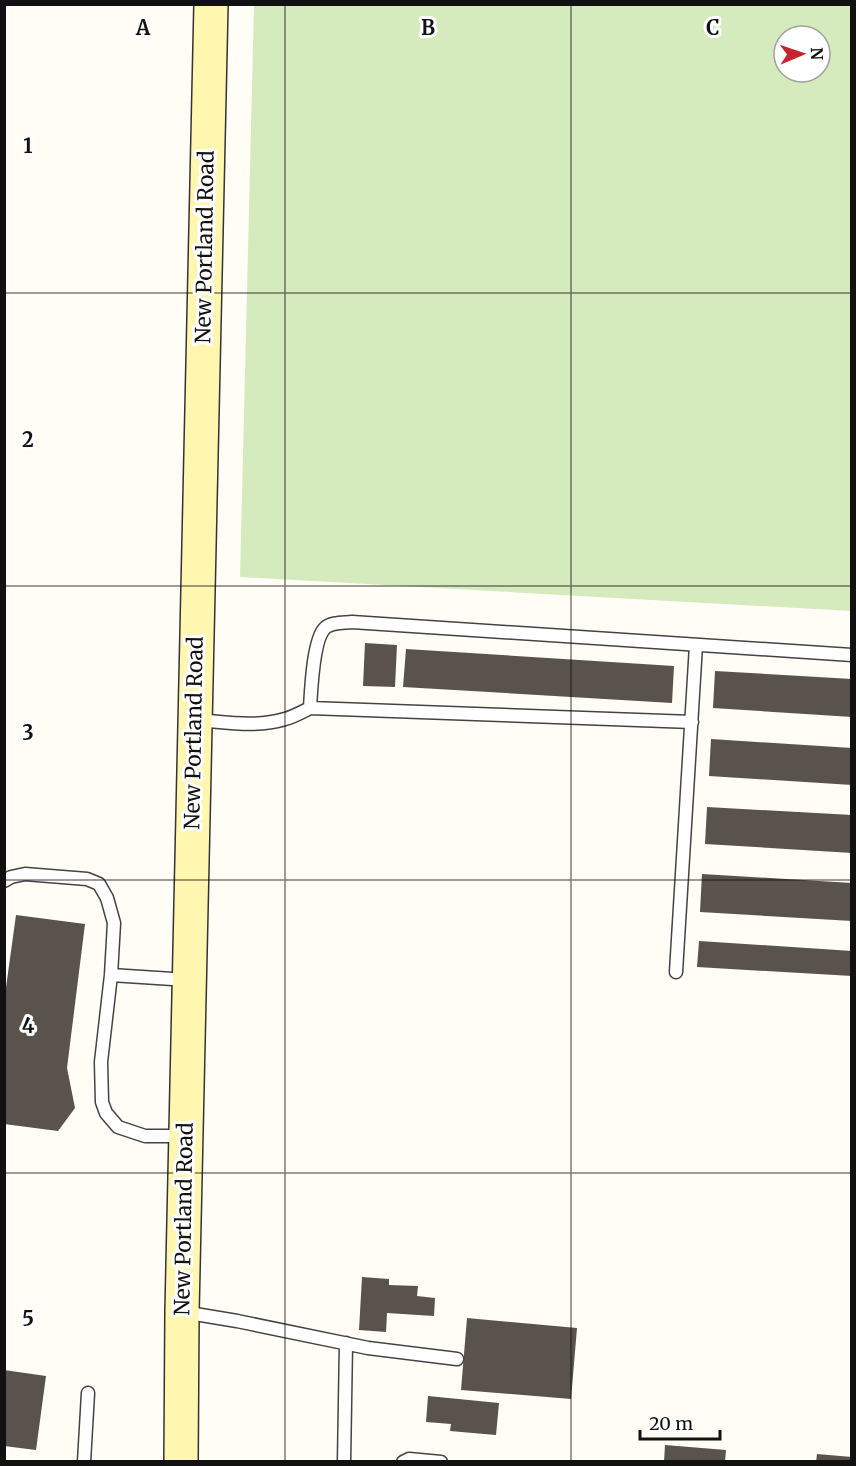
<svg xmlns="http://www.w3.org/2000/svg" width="856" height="1466" viewBox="0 0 856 1466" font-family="Merriweather,serif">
  <rect width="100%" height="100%" fill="#fffdf5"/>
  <path fill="#d5ebbd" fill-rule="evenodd" d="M 254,5 L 851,5 L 851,611 L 240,577 ZM 784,36 L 820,36 L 820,72 L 784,72 Z"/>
  <path fill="#5a524d" d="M 365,643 L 397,645 L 395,687 L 363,686 Z
    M 406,649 L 674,666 L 672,703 L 403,687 Z
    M 715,671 L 852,679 L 852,717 L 713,708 Z
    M 711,739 L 852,748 L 852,785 L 709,776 Z
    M 707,807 L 852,815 L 852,853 L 705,844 Z
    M 702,874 L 852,883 L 852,921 L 700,912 Z
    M 16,915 L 85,924 L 67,1068 L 75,1108 L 58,1131 L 4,1124 L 4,1002 Z
    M 699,941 L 852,951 L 852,976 L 697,967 Z
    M 362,1277 L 389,1279 L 389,1285 L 418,1286 L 417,1296 L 435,1298 L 434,1316 L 387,1313 L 386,1332 L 359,1330 Z
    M 467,1318 L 577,1328 L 571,1399 L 461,1390 Z
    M 4,1370 L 46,1376 L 36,1450 L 4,1446 Z
    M 428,1396 L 499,1403 L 496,1435 L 450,1431 L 451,1424 L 426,1422 Z
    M 665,1445 L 726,1450 L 725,1462 L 664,1462 Z
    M 817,1454 L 852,1457 L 852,1462 L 816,1462 Z"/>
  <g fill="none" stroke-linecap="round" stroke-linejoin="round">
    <g stroke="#444" stroke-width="15">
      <path id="lane" d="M 310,708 C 311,692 313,639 325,628 C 331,622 344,623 352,622 L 852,655
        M 196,720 C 225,722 256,728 285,719 C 293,717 302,712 310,708 L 692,722
        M 4,881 L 11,877 L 25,874 L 87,879 L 99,884 L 107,898 L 114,923 L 111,975 L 101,1062 L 102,1102 L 106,1113 L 118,1127 L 145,1136 L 184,1136
        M 676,972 L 696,645
        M 111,975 L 188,980
        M 183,1312 L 237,1321 L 368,1348 L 457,1359
        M 84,1462 L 88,1393
        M 344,1462 L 346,1343
        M 403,1462 L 409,1459 L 441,1462"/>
    </g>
    <g stroke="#333" stroke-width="36">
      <path id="secondary" d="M 181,1462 L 182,1312 L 211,4"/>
    </g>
    <use href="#lane" stroke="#fff" stroke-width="12"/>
    <use href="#secondary" stroke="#fff6b0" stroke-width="33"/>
  </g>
  <path fill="none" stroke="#111" stroke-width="1.5" stroke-opacity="0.55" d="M 285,4 L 285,1462M 571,4 L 571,1462M 4,293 L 852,293M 4,586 L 852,586M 4,880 L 852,880M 4,1173 L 852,1173"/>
  <g text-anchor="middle" stroke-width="6" stroke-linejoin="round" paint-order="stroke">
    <g font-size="21" fill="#111" stroke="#fff">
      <text transform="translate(205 247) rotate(-89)" y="7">New Portland Road</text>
      <text transform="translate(194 733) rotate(-89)" y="7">New Portland Road</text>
      <text transform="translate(184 1219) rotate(-89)" y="7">New Portland Road</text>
    </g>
  </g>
  <g font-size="20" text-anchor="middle" font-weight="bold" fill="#111" stroke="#fff" stroke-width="6" stroke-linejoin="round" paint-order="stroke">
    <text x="143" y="35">A</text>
    <text x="428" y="35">B</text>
    <text x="713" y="35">C</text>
    <text x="28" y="153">1</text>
    <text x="28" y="447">2</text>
    <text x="28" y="740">3</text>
    <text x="28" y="1033">4</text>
    <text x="28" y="1326">5</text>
  </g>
  <rect width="856" height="1466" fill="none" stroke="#111111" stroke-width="12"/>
  <g transform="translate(802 54) rotate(88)"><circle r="28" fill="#ffffff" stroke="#a0a0a0" stroke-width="1.5"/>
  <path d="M0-4.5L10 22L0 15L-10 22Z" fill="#c4262e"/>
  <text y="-9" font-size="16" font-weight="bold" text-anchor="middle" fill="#111111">N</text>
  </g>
  <path d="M640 1430v9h80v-9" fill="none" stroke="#111111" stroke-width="3"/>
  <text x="649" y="1430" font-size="18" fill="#111111" stroke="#ffffff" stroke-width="4.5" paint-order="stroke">20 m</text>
</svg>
